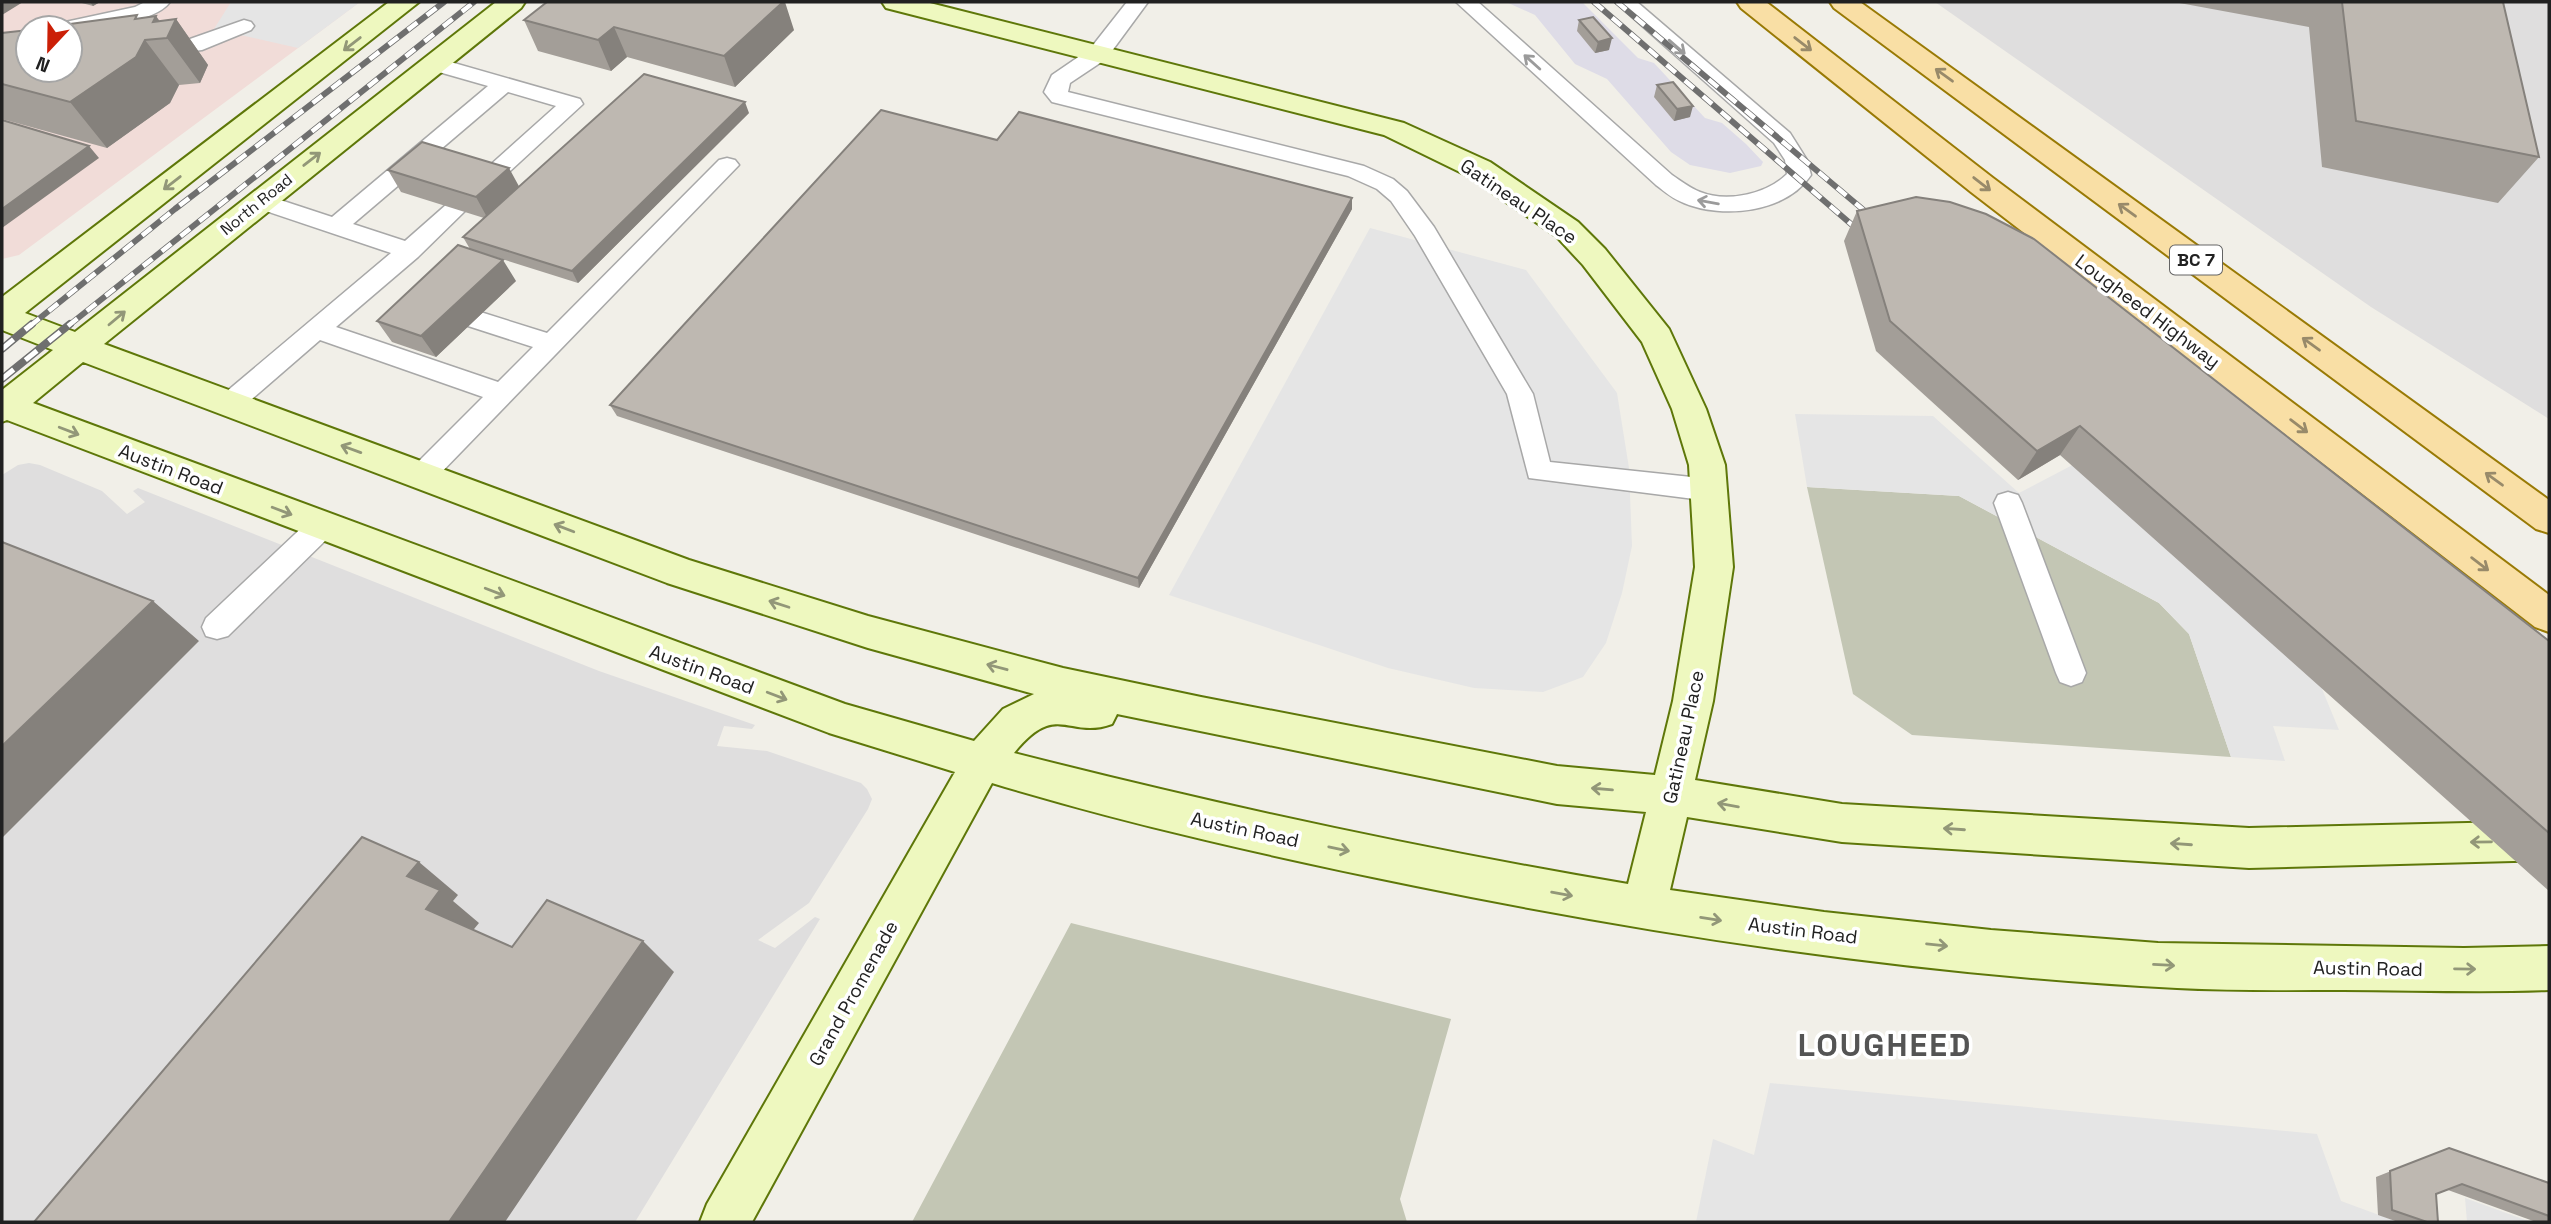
<svg xmlns="http://www.w3.org/2000/svg" width="2551" height="1224" viewBox="0 0 2551 1224" font-family="'Space Grotesk',sans-serif">
  <rect width="100%" height="100%" fill="#f1efe8"/>
  <path fill="#dfdede" d="M 1935,2 L 2549,2 L 2549,419 L 2371,307 Z
    M 29,463 L 40,465 L 102,491 L 127,514 L 145,502 L 133,491 L 138,488 L 599,671 L 755,725 L 752,729 L 724,726 L 717,746 L 767,751 L 861,783 L 867,789 L 872,799 L 868,809 L 809,903 L 758,940 L 775,948 L 815,917 L 820,919 L 635,1222 L 2,1222 L 2,475 L 18,465 Z"/>
  <path fill="#f1dcd8" fill-rule="evenodd" d="M 2,2 L 360,2 L 19,255 L 2,259 ZM 28,28 L 70,28 L 70,70 L 28,70 Z"/>
  <path fill="#c3c6b4" d="M 1807,487 L 1959,496 L 2159,603 L 2189,634 L 2231,757 L 1912,735 L 1853,694 Z
    M 1071,923 L 1451,1019 L 1400,1199 L 1407,1222 L 912,1222 Z"/>
  <path fill="#e5e5e5" d="M 231,2 L 360,2 L 298,48 L 214,29 Z
    M 1370,228 L 1526,270 L 1617,393 L 1629,468 L 1632,546 L 1622,593 L 1606,643 L 1583,677 L 1543,692 L 1474,688 L 1388,668 L 1169,595 Z
    M 1795,414 L 1933,416 L 2019,493 L 2084,459 L 2305,648 L 2339,730 L 2273,726 L 2285,761 L 2231,757 L 2189,634 L 2159,603 L 1959,496 L 1807,487 Z
    M 1770,1083 L 2317,1134 L 2341,1201 L 2398,1222 L 1696,1222 L 1713,1139 L 1754,1155 Z
    M 2465,1198 L 2531,1222 L 2467,1222 Z"/>
  <path fill="#dedce7" d="M 1506,2 L 1582,2 L 1638,58 L 1654,63 L 1705,118 L 1722,123 L 1746,144 L 1763,162 L 1761,166 L 1730,173 L 1690,165 L 1671,152 L 1607,79 L 1575,64 L 1535,15 Z"/>
  <g fill="none" stroke-linecap="round" stroke-linejoin="round">
    <g stroke="#a8a8a8" stroke-width="3">
      <path id="lane" d="M 145,2 L 170,2 C 155,23 95,28 70,33 L 70,28 L 52,28 L 56,24 L 135,7 Z
        M 1127,2 L 1148,2 L 1106,59 L 1070,83 L 1068,92 L 1364,166 L 1393,179 L 1407,191 L 1434,227 L 1533,394 L 1550,462 L 1710,479 L 1720,482 L 1724,490 L 1720,498 L 1710,501 L 1529,478 L 1507,394 L 1415,236 L 1391,201 L 1377,189 L 1348,176 L 1052,102 L 1044,92 L 1052,75 L 1090,49 Z
        M 1456,2 L 1478,2 L 1672,175 C 1681,181 1690,188 1700,192 C 1727,203 1767,194 1787,174 L 1785,160 L 1774,143 L 1615,2 L 1637,2 L 1790,133 L 1807,160 L 1811,175 C 1786,213 1722,219 1684,203 C 1673,199 1665,192 1656,185 Z
        M 244,20 L 251,22 L 254,26 L 251,30 L 202,50 L 153,56 L 145,55 L 142,50 L 145,45 L 190,39 Z
        M 433,57 L 580,99 L 583,104 L 495,185 L 487,187 L 479,185 L 475,180 L 479,175 L 556,106 L 508,92 L 353,224 L 405,241 L 447,204 L 455,201 L 463,204 L 467,209 L 418,257 L 336,327 L 498,382 L 533,347 L 465,325 L 461,319 L 465,313 L 474,310 L 547,333 L 719,160 L 727,158 L 735,160 L 739,165 L 433,481 L 423,485 L 413,481 L 409,474 L 413,467 L 483,397 L 320,340 L 238,411 L 229,414 L 220,411 L 216,404 L 220,397 L 391,253 L 251,206 L 247,201 L 251,196 L 259,193 L 332,217 L 488,86 L 425,68 L 422,63 L 425,58 Z
        M 2008,492 L 2018,495 L 2022,503 L 2086,673 L 2082,682 L 2071,686 L 2060,682 L 2056,673 L 1994,503 L 1998,495 Z
        M 322,515 L 332,518 L 336,526 L 332,534 L 228,636 L 217,639 L 206,636 L 202,627 L 206,618 L 312,518 Z"/>
    </g>
    <g stroke="#5e7709" stroke-width="4">
      <path id="secondary" d="M 389,2 L 419,2 L 25,313 L 75,332 L 496,2 L 525,2 L 521,8 L 104,344 L 689,560 L 868,616 L 1063,668 L 1201,697 L 1557,766 L 1655,775 L 1673,701 L 1695,567 L 1689,465 L 1672,409 L 1642,342 L 1583,265 L 1556,236 L 1468,176 L 1384,135 L 886,8 L 882,2 L 926,2 L 1404,123 L 1490,162 L 1578,222 L 1605,249 L 1669,329 L 1706,409 L 1725,465 L 1733,567 L 1713,701 L 1695,780 L 1842,804 L 2249,828 L 2549,821 L 2549,860 L 2249,868 L 1842,842 L 1687,817 L 1670,890 L 1824,912 L 1991,930 L 2158,943 L 2464,948 L 2549,946 L 2549,990 C 2481,993 2412,990 2343,990 C 2288,990 2232,991 2177,988 C 1921,975 1666,937 1416,886 C 1274,857 1131,825 992,783 L 752,1222 L 700,1222 L 707,1204 L 955,772 L 829,733 L 7,420 L 2,422 L 2,390 L 53,350 L 2,330 L 2,297 ZM 83,362 L 667,583 L 868,648 L 1034,694 L 1003,709 L 974,741 L 845,704 L 33,403 ZM 1117,714 L 1557,804 L 1646,812 L 1628,884 C 1421,849 1218,805 1014,753 C 1057,700 1068,740 1112,724 Z"/>
    </g>
    <g stroke="#997a05" stroke-width="4">
      <path id="primary" d="M 1737,2 L 1766,2 L 1993,178 L 2549,595 L 2549,632 L 2535,627 L 1971,192 L 1741,8 Z
        M 1830,2 L 1860,2 L 2549,500 L 2549,533 L 2536,529 L 1834,8 Z"/>
    </g>
    <use href="#lane" fill="#fff" fill-rule="evenodd"/>
    <use href="#secondary" fill="#eef8bf" fill-rule="evenodd"/>
    <use href="#primary" fill="#f9dfa5" fill-rule="evenodd"/>
    <g stroke="#6f6f6f" stroke-width="6">
      <path id="rail-far1" d="M 1594,2 L 1866,237
        M 1617,2 L 1879,223
        M 30,326 L 175,209 L 444,2
        M 68,326 L 474,2"/>
    </g>
    <g stroke="#6f6f6f" stroke-width="8">
      <path id="rail" d="M 2,349 L 32,324
        M 2,379 L 70,324"/>
    </g>
    <use href="#rail-far1" stroke="#fff" stroke-width="4.5" stroke-dasharray="12" stroke-linecap="butt"/>
    <use href="#rail" stroke="#fff" stroke-width="5" stroke-dasharray="15" stroke-linecap="butt"/>
  </g>
  <path fill="#a39e98" d="M 78,2 L 100,2 L 93,6 Z
    M 2174,2 L 2503,2 L 2539,157 L 2498,203 L 2322,167 L 2309,27 Z
    M 139,18 L 160,21 L 176,19 L 208,65 L 200,83 L 179,85 L 170,103 L 107,148 L 2,119 L 2,33 Z
    M 524,20 L 794,30 L 735,87 L 627,57 L 611,71 L 538,51 Z
    M 1579,20 L 1609,50 L 1595,53 L 1577,31 Z
    M 1657,85 L 1690,117 L 1674,121 L 1654,97 Z
    M 749,113 L 578,283 L 470,249 L 463,237 L 484,218 L 401,192 L 388,170 L 519,187 Z
    M 997,140 L 1352,209 L 1139,588 L 617,416 L 610,405 Z
    M 1857,211 L 2549,641 L 2549,891 L 2060,455 L 2018,480 L 1876,351 L 1844,241 Z
    M 516,281 L 436,357 L 392,342 L 377,321 Z
    M 2449,1148 L 2549,1183 L 2549,1222 L 2536,1222 L 2448,1190 L 2436,1194 L 2438,1222 L 2398,1222 L 2378,1215 L 2376,1177 Z"/>
  <path fill="#85817c" d="M 2,2 L 23,2 L 2,15 Z
    M 90,2 L 100,2 L 93,6 Z
    M 783,2 L 785,2 L 794,30 L 735,87 L 724,56 Z
    M 156,16 L 169,34 L 176,19 L 208,65 L 200,83 L 167,38 L 153,22 Z
    M 614,27 L 627,57 L 611,71 L 598,40 Z
    M 1612,38 L 1609,50 L 1595,53 L 1598,42 Z
    M 145,40 L 179,85 L 170,103 L 107,148 L 70,102 Z
    M 745,102 L 749,113 L 578,283 L 572,271 Z
    M 1693,106 L 1690,117 L 1674,121 L 1677,109 Z
    M 89,146 L 99,158 L 2,228 L 2,209 Z
    M 509,168 L 521,190 L 488,219 L 476,197 Z
    M 1352,198 L 1352,209 L 1139,588 L 1138,578 Z
    M 503,260 L 516,281 L 436,357 L 421,336 Z
    M 2080,426 L 2060,455 L 2018,480 L 2037,451 Z
    M 153,601 L 199,641 L 2,838 L 2,746 Z
    M 419,862 L 458,895 L 453,901 L 479,923 L 465,940 L 426,909 L 407,876 Z
    M 643,941 L 674,972 L 505,1222 L 449,1222 Z"/>
  <path fill="#beb8b1" stroke="#85817c" stroke-width="2" d="M 547,2 L 783,2 L 724,56 L 614,27 L 598,40 L 524,20 Z
    M 2342,2 L 2503,2 L 2539,157 L 2356,121 Z
    M 137,15 L 135,19 L 156,16 L 153,22 L 176,19 L 167,38 L 145,40 L 136,57 L 70,102 L 2,84 L 2,33 L 28,30 L 28,70 L 70,70 L 70,28 L 40,28 Z
    M 1593,17 L 1612,38 L 1598,42 L 1579,20 Z
    M 644,74 L 745,102 L 572,271 L 463,237 Z
    M 1673,82 L 1693,106 L 1677,109 L 1657,85 Z
    M 881,110 L 997,140 L 1019,112 L 1352,198 L 1138,578 L 610,405 Z
    M 2,120 L 89,146 L 2,209 Z
    M 422,142 L 509,168 L 476,197 L 388,170 Z
    M 1916,197 L 1950,202 L 1986,214 L 2034,239 L 2549,641 L 2549,833 L 2080,426 L 2037,451 L 1890,321 L 1857,211 Z
    M 458,245 L 503,260 L 421,336 L 377,321 Z
    M 2,542 L 153,601 L 2,746 Z
    M 362,837 L 419,862 L 407,876 L 440,890 L 426,909 L 512,947 L 547,900 L 643,941 L 449,1222 L 34,1222 Z
    M 2449,1148 L 2549,1183 L 2549,1216 L 2462,1184 L 2436,1194 L 2438,1222 L 2427,1222 L 2392,1210 L 2390,1171 Z"/>
  <defs><path id="oneway-shaft" d="M-6 0H5M1.5-3L5.5 0L1.5 3" fill="none" stroke-width="1.6" stroke-linecap="round" stroke-linejoin="round" transform="scale(1.75)"/></defs>
  <g stroke="#929778">
    <use href="#oneway-shaft" transform="translate(352 44) rotate(142)"/>
    <use href="#oneway-shaft" transform="translate(312 159) rotate(-38)"/>
    <use href="#oneway-shaft" transform="translate(172 183) rotate(142)"/>
    <use href="#oneway-shaft" transform="translate(117 318) rotate(-40)"/>
    <use href="#oneway-shaft" transform="translate(69 431) rotate(21)"/>
    <use href="#oneway-shaft" transform="translate(351 449) rotate(-160)"/>
    <use href="#oneway-shaft" transform="translate(282 511) rotate(21)"/>
    <use href="#oneway-shaft" transform="translate(564 528) rotate(-159)"/>
    <use href="#oneway-shaft" transform="translate(495 592) rotate(21)"/>
    <use href="#oneway-shaft" transform="translate(779 604) rotate(-162)"/>
    <use href="#oneway-shaft" transform="translate(997 667) rotate(-165)"/>
    <use href="#oneway-shaft" transform="translate(777 696) rotate(21)"/>
    <use href="#oneway-shaft" transform="translate(1602 789) rotate(-175)"/>
    <use href="#oneway-shaft" transform="translate(1728 805) rotate(-170)"/>
    <use href="#oneway-shaft" transform="translate(1954 829) rotate(-176)"/>
    <use href="#oneway-shaft" transform="translate(2481 842) rotate(179)"/>
    <use href="#oneway-shaft" transform="translate(2181 844) rotate(-176)"/>
    <use href="#oneway-shaft" transform="translate(1339 849) rotate(12)"/>
    <use href="#oneway-shaft" transform="translate(1562 894) rotate(10)"/>
    <use href="#oneway-shaft" transform="translate(1711 919) rotate(9)"/>
    <use href="#oneway-shaft" transform="translate(1937 945) rotate(6)"/>
    <use href="#oneway-shaft" transform="translate(2164 965) rotate(3)"/>
    <use href="#oneway-shaft" transform="translate(2465 969) rotate(1)"/>
  </g>
  <g stroke="#988a6a">
    <use href="#oneway-shaft" transform="translate(1803 44) rotate(38)"/>
    <use href="#oneway-shaft" transform="translate(1944 75) rotate(-144)"/>
    <use href="#oneway-shaft" transform="translate(1982 184) rotate(38)"/>
    <use href="#oneway-shaft" transform="translate(2127 210) rotate(-144)"/>
    <use href="#oneway-shaft" transform="translate(2311 344) rotate(-144)"/>
    <use href="#oneway-shaft" transform="translate(2299 426) rotate(37)"/>
    <use href="#oneway-shaft" transform="translate(2494 479) rotate(-144)"/>
    <use href="#oneway-shaft" transform="translate(2480 564) rotate(37)"/>
  </g>
  <g stroke="#9b9b9b">
    <use href="#oneway-shaft" transform="translate(1677 47) rotate(41)"/>
    <use href="#oneway-shaft" transform="translate(1532 62) rotate(-138)"/>
    <use href="#oneway-shaft" transform="translate(1708 202) rotate(-170)"/>
  </g>
  <g text-anchor="middle" stroke-width="7" stroke-linejoin="round" paint-order="stroke">
    <g font-size="16" fill="#212121" stroke="#fff">
      <text transform="translate(256 204) rotate(-39)" y="6">North Road</text>
    </g>
    <rect fill="#fff" stroke="#646464" stroke-width="2" x="2170" y="245.5" width="52" height="29" rx="5"/>
    <g font-size="18" font-weight="bold" fill="#212121">
      <text x="2196" y="266">BC 7</text>
    </g>
    <g font-size="19" fill="#212121" stroke="#fff">
      <text transform="translate(1519 201) rotate(34)" y="7">Gatineau Place</text>
      <text transform="translate(2148 311) rotate(37)" y="7">Lougheed Highway</text>
      <text transform="translate(171 469) rotate(21)" y="7">Austin Road</text>
      <text transform="translate(702 669) rotate(20)" y="7">Austin Road</text>
      <text transform="translate(1683 737) rotate(-78)" y="7">Gatineau Place</text>
      <text transform="translate(1245 829) rotate(12)" y="7">Austin Road</text>
      <text transform="translate(1803 930) rotate(7)" y="7">Austin Road</text>
      <text transform="translate(2368 968) rotate(1)" y="7">Austin Road</text>
      <text transform="translate(853 993) rotate(-61)" y="7">Grand Promenade</text>
    </g>
    <g font-size="32" font-weight="bold" letter-spacing="2" fill="#545454" stroke="#fff">
      <text x="1885" y="1056">LOUGHEED</text>
    </g>
  </g>
  <rect width="2551" height="1224" fill="none" stroke="#212121" stroke-width="7"/>
  <g transform="translate(49 49) rotate(202)"><circle r="33" fill="#ffffff" stroke="#a6a6a6" stroke-width="2"/>
  <path d="M0-5L12 26L0 18L-12 26Z" fill="#cb1f07"/>
  <text y="-10" font-size="19" font-weight="bold" text-anchor="middle" fill="#212121">N</text>
  </g>
</svg>
